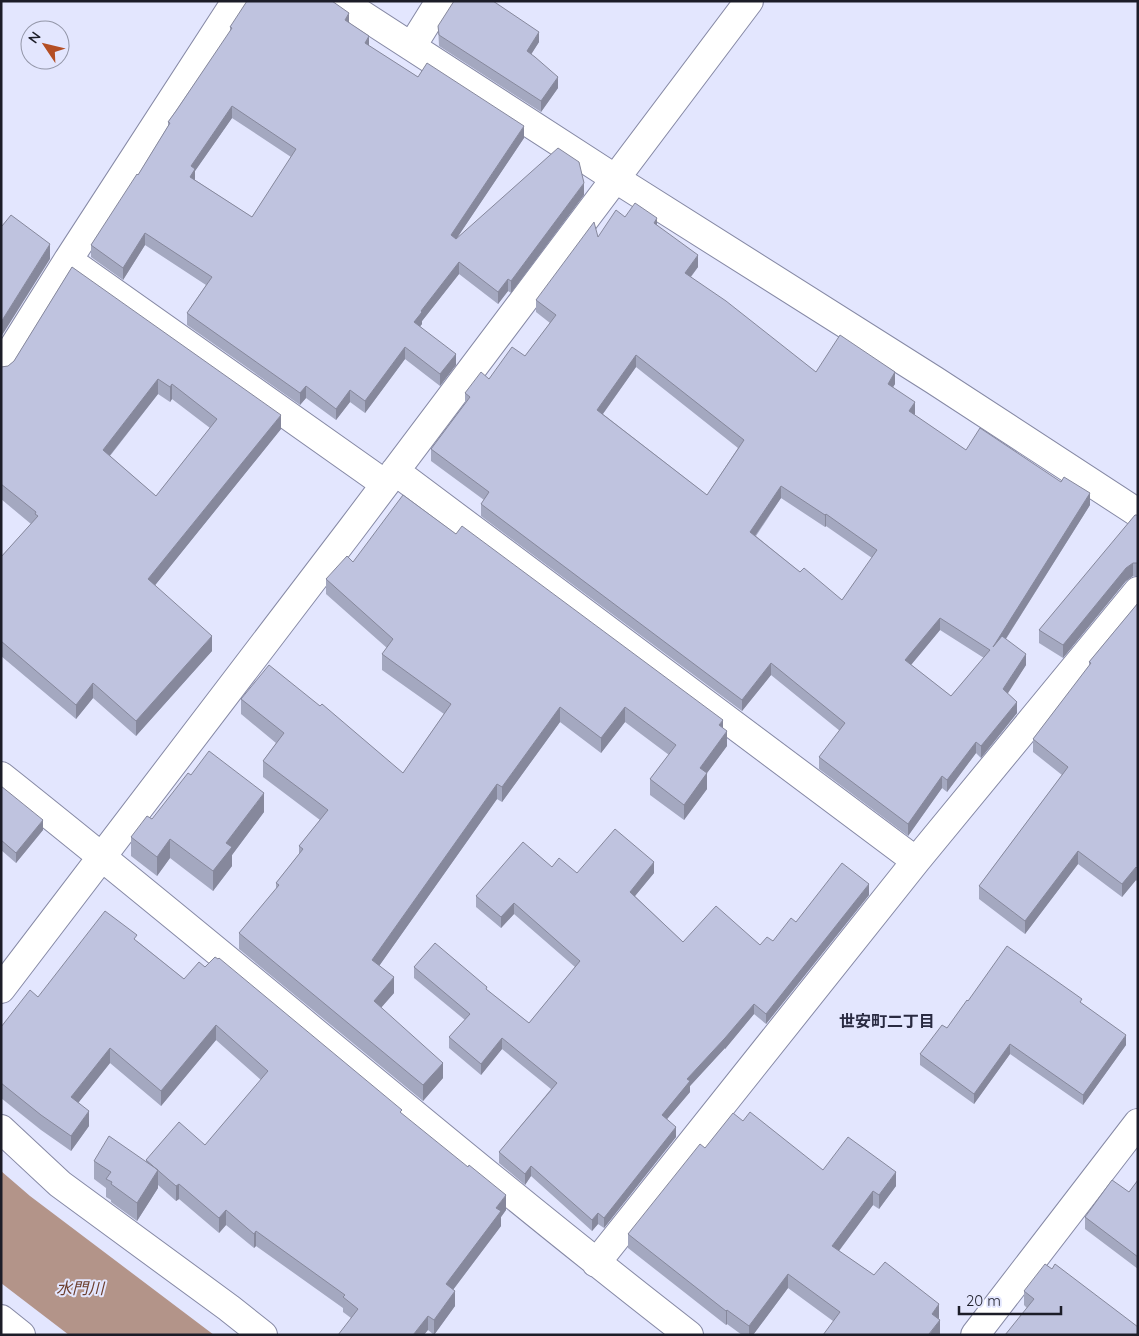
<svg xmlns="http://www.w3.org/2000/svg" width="1139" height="1336" viewBox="0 0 1139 1336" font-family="Quicksand,'Noto Sans JP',sans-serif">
  <rect width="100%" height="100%" fill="#e3e6fe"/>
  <path fill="#b39489" d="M 1,1171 L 30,1196 L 214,1335 L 69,1335 L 1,1283 Z"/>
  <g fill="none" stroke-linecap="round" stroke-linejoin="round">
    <g stroke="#8689a5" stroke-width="30">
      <path id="minor" d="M 236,1 L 68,260 L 385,484
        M 341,1 L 616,179 L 934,380 L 1138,513
        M 412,46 L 440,1
        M 1,367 L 68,260
        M 395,471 L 916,861
        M 1,776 C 233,960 456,1154 689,1335
        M 1,989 C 252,661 502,332 749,1
        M 1,1129 L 60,1184 L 229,1308 L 263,1335
        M 596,1263 L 916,861 L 1138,591
        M 1,1319 L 21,1335
        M 975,1335 L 1138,1123"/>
    </g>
    <use href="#minor" stroke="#fff" stroke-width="28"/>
  </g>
  <path fill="#a4a8c0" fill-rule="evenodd" d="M 349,22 L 369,46 L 418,77 L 524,138 L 456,239 L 584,195 L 511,293 L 508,291 L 498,304 L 459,274 L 422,321 L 422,324 L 420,326 L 456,365 L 440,386 L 405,359 L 365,413 L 350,402 L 336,420 L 306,398 L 300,405 L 187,325 L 187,313 L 206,285 L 145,245 L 123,280 L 91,257 L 91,245 L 138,175 L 168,126 L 168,122 L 230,32 L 230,27 ZM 232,118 L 291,157 L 252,217 L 195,180 L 195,171 Z
    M 438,26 L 539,42 L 531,54 L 558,88 L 541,112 L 439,46 Z
    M 625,217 L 657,225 L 698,267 L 691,277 L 816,372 L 895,384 L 893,387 L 915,414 L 914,415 L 966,450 L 1090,505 L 1006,639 L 1026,665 L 1007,693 L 1017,713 L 981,758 L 976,753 L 947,792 L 942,788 L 908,836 L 819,769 L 819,757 L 840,731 L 771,675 L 742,711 L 481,516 L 481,504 L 484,500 L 431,461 L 431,449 L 465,403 L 465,393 L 525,356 L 550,323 L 536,312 L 536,300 L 598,237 ZM 636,367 L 738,448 L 707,495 L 603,414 ZM 781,498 L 825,527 L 826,526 L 872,558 L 842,600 L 800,572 L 756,536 ZM 940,630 L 984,658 L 951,696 L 911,665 Z
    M 72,267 L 281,429 L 155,585 L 212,651 L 136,736 L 93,698 L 76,719 L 1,656 L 1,557 L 31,524 L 1,499 L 1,367 L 8,366 L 14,361 ZM 158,394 L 170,402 L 172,399 L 210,428 L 156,496 L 110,456 Z
    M 1138,515 L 1138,576 L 1133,576 L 1126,581 L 1063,658 L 1039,643 L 1039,630 Z
    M 353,562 L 723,728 L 727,746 L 707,773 L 707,789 L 684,820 L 650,795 L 650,779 L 669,755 L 625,722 L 601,753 L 560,722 L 502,802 L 497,799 L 379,966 L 394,993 L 381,1007 L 443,1078 L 423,1101 L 239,949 L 239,933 L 276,889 L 276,883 L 299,854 L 299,846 L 320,820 L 263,777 L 263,761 L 276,743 L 241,714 L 241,699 L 403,773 L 444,714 L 382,670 L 382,654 L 387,648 L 326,594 L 326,579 Z
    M 1138,603 L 1138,882 L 1136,880 L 1122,897 L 1078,864 L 1025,934 L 979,899 L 979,886 L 1062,775 L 1033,752 L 1033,739 L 1089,666 L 1089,662 Z
    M 191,775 L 264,812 L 232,855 L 232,866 L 213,891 L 170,858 L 157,876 L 131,856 L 131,837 L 152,819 Z
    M 1,786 L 43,830 L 16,863 L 1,850 Z
    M 552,867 L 577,873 L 654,873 L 635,896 L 683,942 L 760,945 L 773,941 L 796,922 L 869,895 L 766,1024 L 754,1014 L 725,1049 L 725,1048 L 690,1086 L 690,1092 L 667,1119 L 676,1137 L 604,1228 L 598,1224 L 592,1231 L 531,1176 L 525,1185 L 499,1163 L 499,1152 L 551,1089 L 502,1049 L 481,1075 L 449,1048 L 449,1037 L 465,1020 L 414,978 L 414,967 L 487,990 L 529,1023 L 575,967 L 514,914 L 501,928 L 476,907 L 476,896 Z
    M 137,941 L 184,979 L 205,967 L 402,1114 L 506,1210 L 501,1217 L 501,1226 L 453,1290 L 455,1306 L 434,1335 L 428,1330 L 351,1318 L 343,1312 L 343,1308 L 256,1246 L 254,1248 L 226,1225 L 219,1233 L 179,1199 L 176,1201 L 158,1185 L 158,1188 L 137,1221 L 111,1202 L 111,1200 L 106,1197 L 106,1188 L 94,1179 L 94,1161 L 146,1162 L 146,1160 L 205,1145 L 261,1080 L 216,1040 L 161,1106 L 110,1063 L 78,1103 L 89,1126 L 71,1151 L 41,1130 L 1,1098 L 1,1027 L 38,997 Z
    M 968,1001 L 1082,1004 L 1126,1045 L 1083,1105 L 1010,1054 L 974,1104 L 920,1065 L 920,1054 L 947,1028 Z
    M 743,1121 L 823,1170 L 896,1186 L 879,1209 L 873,1205 L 839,1251 L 874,1275 L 939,1318 L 939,1319 L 940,1334 L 833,1321 L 788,1288 L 753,1335 L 742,1335 L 727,1324 L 726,1325 L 628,1248 L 628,1234 L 705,1148 Z
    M 1138,1180 L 1138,1269 L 1085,1229 L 1085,1217 L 1129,1192 Z
    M 1024,1291 L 1138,1327 L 1027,1308 L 1024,1305 Z"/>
  <path fill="#86889c" d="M 349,13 L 349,25 L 345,20 Z
    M 539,32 L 539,42 L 527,61 L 527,51 Z
    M 369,36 L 369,48 L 365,43 Z
    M 558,77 L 558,88 L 541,112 L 541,101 Z
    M 232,106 L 232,118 L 195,171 L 195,181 L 190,189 L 191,166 Z
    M 524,126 L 524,138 L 451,247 L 451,235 Z
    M 584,183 L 584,195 L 511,293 L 511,281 Z
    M 657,218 L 657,230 L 654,223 Z
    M 145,233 L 145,245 L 123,280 L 123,268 Z
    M 50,244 L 50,259 L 1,337 L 1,322 Z
    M 698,255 L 698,267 L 685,284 L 685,273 Z
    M 459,262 L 459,274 L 422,321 L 422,324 L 414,334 L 414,322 L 421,311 Z
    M 508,279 L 508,291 L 498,304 L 498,292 Z
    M 405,347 L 405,359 L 365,413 L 365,401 Z
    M 456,354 L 456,365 L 440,386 L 440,374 Z
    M 636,355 L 636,367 L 597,422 L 597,410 Z
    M 895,372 L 895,384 L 888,395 L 888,384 Z
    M 158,379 L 158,394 L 103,464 L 103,450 Z
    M 172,384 L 172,399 L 170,402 L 170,387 Z
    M 306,386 L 306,398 L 300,405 L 300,393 Z
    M 350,390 L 350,402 L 336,420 L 336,409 Z
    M 915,402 L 915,414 L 909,423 L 909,411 Z
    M 281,415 L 281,429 L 148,594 L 148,579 Z
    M 781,486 L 781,498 L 750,543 L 750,532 Z
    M 1090,493 L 1090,505 L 993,659 L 993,647 Z
    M 826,514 L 826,526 L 825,527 L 825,515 Z
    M 1133,563 L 1133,576 L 1126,581 L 1063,658 L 1063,645 L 1126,568 Z
    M 940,618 L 940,630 L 905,672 L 905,660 Z
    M 212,636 L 212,651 L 136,736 L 136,721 Z
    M 1026,654 L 1026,665 L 1003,701 L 1003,689 Z
    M 771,663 L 771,675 L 742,711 L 742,700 Z
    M 93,683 L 93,698 L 76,719 L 76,705 Z
    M 1017,702 L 1017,713 L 981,758 L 981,746 Z
    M 560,707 L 560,722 L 502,802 L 502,787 Z
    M 625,707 L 625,722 L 601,753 L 601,738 Z
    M 723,720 L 723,736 L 719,725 Z
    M 727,731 L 727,746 L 707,773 L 707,789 L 684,820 L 684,805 L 700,768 Z
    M 976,742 L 976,753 L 947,792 L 947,780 Z
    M 942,776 L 942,788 L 908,836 L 908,824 Z
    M 497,784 L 497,799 L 372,976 L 372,960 Z
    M 264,793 L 264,812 L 232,855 L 232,866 L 213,891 L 213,871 L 226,843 Z
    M 43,820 L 43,830 L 16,863 L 16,853 Z
    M 170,839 L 170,858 L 157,876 L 157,857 Z
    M 1078,851 L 1078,864 L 1025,934 L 1025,921 Z
    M 654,862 L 654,873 L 630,902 L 630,892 Z
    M 1136,867 L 1136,880 L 1122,897 L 1122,884 Z
    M 869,884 L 869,895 L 766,1024 L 766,1014 Z
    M 514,903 L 514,914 L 501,928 L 501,917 Z
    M 394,977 L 394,993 L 374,1016 L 374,1001 Z
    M 754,1004 L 754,1014 L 725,1049 L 725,1038 Z
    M 216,1025 L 216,1040 L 161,1106 L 161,1091 Z
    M 1126,1035 L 1126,1045 L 1083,1105 L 1083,1095 Z
    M 502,1038 L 502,1049 L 481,1075 L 481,1064 Z
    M 725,1038 L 725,1048 L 690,1086 L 690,1092 L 662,1125 L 662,1115 L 687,1079 Z
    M 1010,1044 L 1010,1054 L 974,1104 L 974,1094 Z
    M 110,1048 L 110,1063 L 71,1112 L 71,1097 Z
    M 443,1063 L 443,1078 L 423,1101 L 423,1085 Z
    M 89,1111 L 89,1126 L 71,1151 L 71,1136 Z
    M 676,1127 L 676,1137 L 604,1228 L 604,1218 Z
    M 531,1166 L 531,1176 L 525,1185 L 525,1174 Z
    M 158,1170 L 158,1188 L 137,1221 L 137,1203 Z
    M 896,1172 L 896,1186 L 879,1209 L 879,1195 Z
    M 179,1184 L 179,1199 L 176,1201 L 176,1186 Z
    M 873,1191 L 873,1205 L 832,1260 L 832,1246 Z
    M 506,1195 L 506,1210 L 501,1217 L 501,1226 L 446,1299 L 446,1284 L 496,1208 Z
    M 226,1210 L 226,1225 L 219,1233 L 219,1218 Z
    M 598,1213 L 598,1224 L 592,1231 L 592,1220 Z
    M 256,1231 L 256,1246 L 254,1248 L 254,1234 Z
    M 788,1274 L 788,1288 L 753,1335 L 749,1335 L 749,1326 Z
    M 455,1291 L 455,1306 L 434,1335 L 434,1320 Z
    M 939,1304 L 939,1318 L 932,1328 L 932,1314 Z
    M 727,1310 L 727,1324 L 726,1325 L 726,1311 Z
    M 428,1316 L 428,1330 L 424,1335 L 413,1335 Z
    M 940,1320 L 940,1334 L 939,1335 L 929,1335 Z"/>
  <path fill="#bfc3df" stroke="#86889c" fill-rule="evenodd" d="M 247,1 L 332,1 L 349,13 L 345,20 L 369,36 L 365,43 L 418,77 L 427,63 L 524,126 L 451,235 L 456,239 L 558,148 L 579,162 L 584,183 L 511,281 L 508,279 L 498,292 L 459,262 L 421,311 L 422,312 L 414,322 L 456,354 L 440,374 L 405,347 L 365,401 L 350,390 L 336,409 L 306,386 L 300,393 L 187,313 L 212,277 L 145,233 L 123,268 L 91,245 L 137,174 L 138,175 L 170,123 L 168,122 L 176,111 L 232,28 L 230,27 ZM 232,106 L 296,149 L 252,217 L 190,177 L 195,169 L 191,166 Z
    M 454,1 L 493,1 L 539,32 L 527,51 L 535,57 L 558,77 L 541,101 L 439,35 L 438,26 Z
    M 635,203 L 657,218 L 654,223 L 698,255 L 685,273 L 726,301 L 816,372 L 840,335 L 895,372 L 888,384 L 915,402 L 909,411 L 966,450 L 980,428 L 1061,482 L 1064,477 L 1090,493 L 993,647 L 1002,636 L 1026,654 L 1003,689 L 1017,702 L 981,746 L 976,742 L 947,780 L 942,776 L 908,824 L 819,757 L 845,723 L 771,663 L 742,700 L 481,504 L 489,492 L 431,449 L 470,397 L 465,393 L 481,372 L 489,379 L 512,347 L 525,356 L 556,315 L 536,300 L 594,222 L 598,237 L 616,210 L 625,217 ZM 636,355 L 744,440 L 707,495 L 597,410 ZM 781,486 L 825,515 L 826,514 L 877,550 L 842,600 L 804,568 L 800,572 L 750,532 ZM 940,618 L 990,650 L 951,696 L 905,660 Z
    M 11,215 L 50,244 L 1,322 L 1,225 L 2,226 Z
    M 72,267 L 281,415 L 148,579 L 212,636 L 136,721 L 93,683 L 76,705 L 1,641 L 1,557 L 38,516 L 35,514 L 36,512 L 1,484 L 1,367 L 8,366 L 14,361 ZM 158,379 L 170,387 L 172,384 L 217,419 L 156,496 L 103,450 Z
    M 403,495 L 456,534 L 462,526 L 723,720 L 719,725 L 727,731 L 700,768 L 707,773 L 684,805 L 650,779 L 676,745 L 625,707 L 601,738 L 560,707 L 502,787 L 497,784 L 372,960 L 394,977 L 374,1001 L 443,1063 L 423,1085 L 239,933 L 279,885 L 276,883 L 303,849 L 299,846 L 328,810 L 263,761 L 284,733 L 241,699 L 269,665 L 320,706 L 322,704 L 403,773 L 451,704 L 382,654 L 393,639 L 326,579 L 347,556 L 353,562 Z
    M 1135,515 L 1138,515 L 1138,563 L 1133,563 L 1126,568 L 1063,645 L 1039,630 Z
    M 1138,603 L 1138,869 L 1136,867 L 1122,884 L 1078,851 L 1025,921 L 979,886 L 1068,767 L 1033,739 L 1091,663 L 1089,662 Z
    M 209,751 L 264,793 L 226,843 L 232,847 L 213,871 L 170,839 L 157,857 L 131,837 L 147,816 L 152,819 L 188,773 L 191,775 Z
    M 1,786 L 43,820 L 16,853 L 1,840 Z
    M 615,829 L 654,862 L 630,892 L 683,942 L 716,906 L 760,945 L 767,937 L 773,941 L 791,918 L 796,922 L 842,863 L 869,884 L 766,1014 L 754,1004 L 725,1038 L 687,1079 L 690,1081 L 662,1115 L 676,1127 L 604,1218 L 598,1213 L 592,1220 L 531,1166 L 525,1174 L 499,1152 L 557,1083 L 502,1038 L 481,1064 L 449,1037 L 470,1014 L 414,967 L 435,943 L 487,987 L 486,989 L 529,1023 L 580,961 L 514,903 L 501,917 L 476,896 L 523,842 L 552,867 L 559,858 L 577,873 Z
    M 105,911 L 137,935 L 134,939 L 184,979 L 199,962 L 205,967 L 215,957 L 218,959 L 219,958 L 402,1110 L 400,1112 L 468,1167 L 469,1165 L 506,1195 L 496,1208 L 501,1211 L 446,1284 L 455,1291 L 434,1320 L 428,1316 L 413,1335 L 338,1335 L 358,1309 L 343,1297 L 345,1295 L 256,1231 L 254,1234 L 226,1210 L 219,1218 L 179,1184 L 176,1186 L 146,1160 L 179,1122 L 205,1145 L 268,1071 L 216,1025 L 161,1091 L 110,1048 L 71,1097 L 89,1111 L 71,1136 L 41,1115 L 1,1083 L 1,1027 L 30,990 L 38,997 Z
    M 1007,946 L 1082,999 L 1080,1002 L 1126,1035 L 1083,1095 L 1010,1044 L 974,1094 L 920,1054 L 942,1025 L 947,1028 L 967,1000 L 968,1001 Z
    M 750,1112 L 823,1170 L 848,1137 L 896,1172 L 879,1195 L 873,1191 L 832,1246 L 874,1275 L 885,1262 L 939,1304 L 932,1314 L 940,1320 L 929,1334 L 931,1335 L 823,1335 L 840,1312 L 788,1274 L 749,1326 L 727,1310 L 726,1311 L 628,1234 L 700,1144 L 705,1148 L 733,1113 L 743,1121 Z
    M 109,1136 L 158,1170 L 137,1203 L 111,1184 L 112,1182 L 106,1179 L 111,1172 L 94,1161 Z
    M 1112,1180 L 1129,1192 L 1138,1180 L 1138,1257 L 1085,1217 Z
    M 1045,1264 L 1052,1269 L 1055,1264 L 1138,1327 L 1138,1335 L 1005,1335 L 1034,1299 L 1024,1291 Z"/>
  <g text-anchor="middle" stroke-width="4" stroke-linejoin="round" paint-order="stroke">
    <g font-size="16" font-weight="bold" fill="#292a41" stroke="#e3e6fe">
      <text x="887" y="1027">世安町二丁目</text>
    </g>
    <g font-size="16" font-style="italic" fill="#6c3e2d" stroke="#e3e6fe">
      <text x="80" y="1294">水門川</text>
    </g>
  </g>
  <rect width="1139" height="1336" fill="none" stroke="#1c1d28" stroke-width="5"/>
  <g transform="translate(45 45) rotate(305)"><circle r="24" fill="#e3e6fe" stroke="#9396a8"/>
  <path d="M0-4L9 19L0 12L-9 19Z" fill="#b44e24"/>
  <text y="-8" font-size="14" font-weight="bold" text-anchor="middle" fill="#1c1d28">N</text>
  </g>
  <path d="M959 1306v8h102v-8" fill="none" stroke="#1c1d28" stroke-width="2.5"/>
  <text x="966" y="1306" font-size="15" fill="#1c1d28" stroke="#e3e6fe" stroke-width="4" paint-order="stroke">20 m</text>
</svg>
